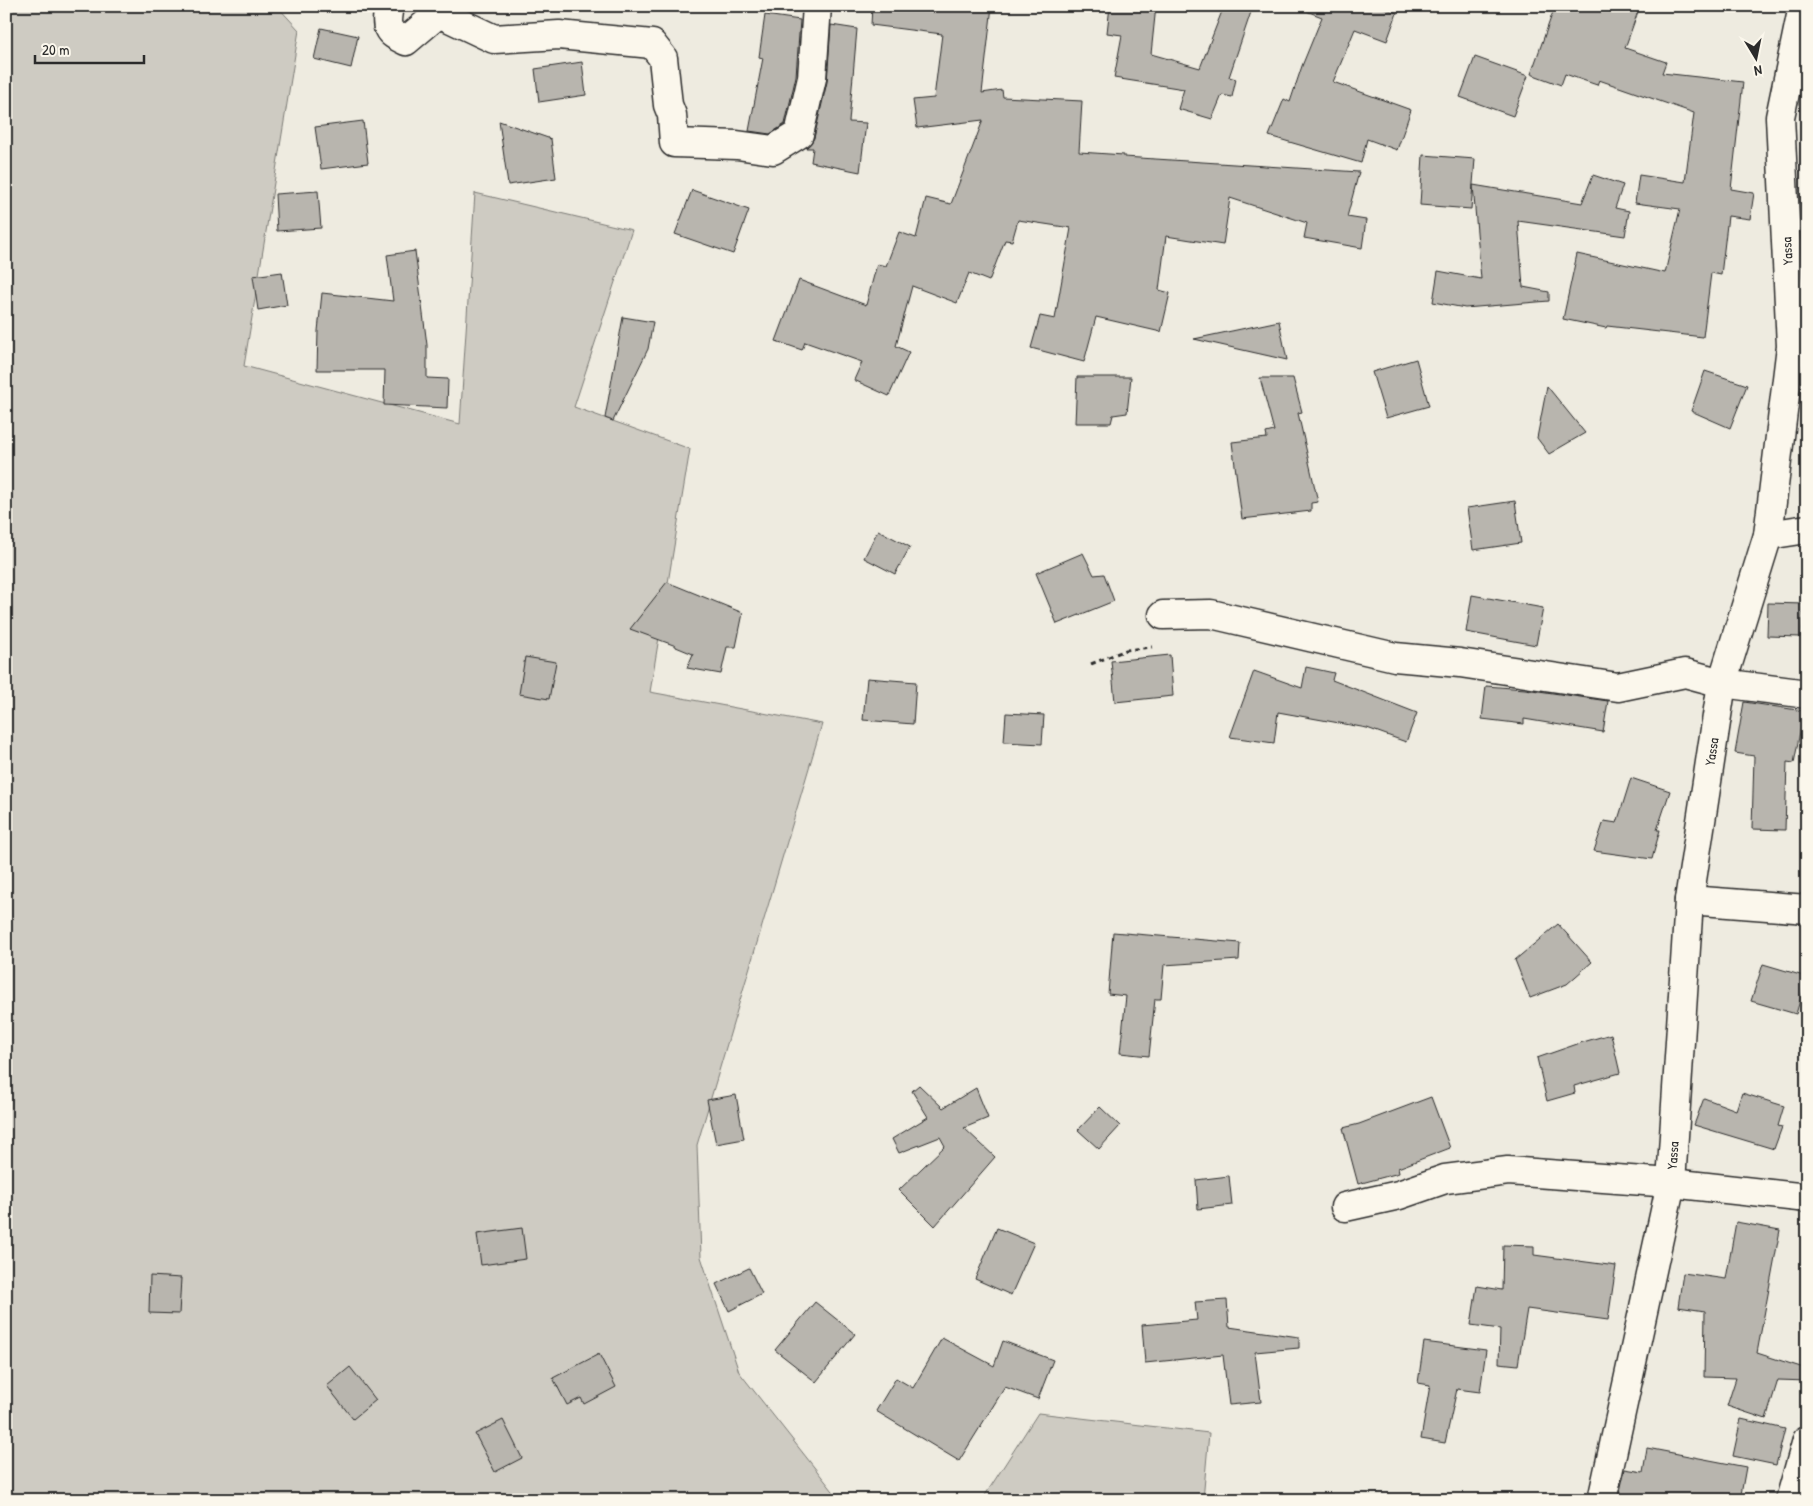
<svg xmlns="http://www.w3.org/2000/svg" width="1813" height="1506" viewBox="0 0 1813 1506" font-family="'Patrick Hand',sans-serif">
  <rect width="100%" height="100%" fill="#eeebe0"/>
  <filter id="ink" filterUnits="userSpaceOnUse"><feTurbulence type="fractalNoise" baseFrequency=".02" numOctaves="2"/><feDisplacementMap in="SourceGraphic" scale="10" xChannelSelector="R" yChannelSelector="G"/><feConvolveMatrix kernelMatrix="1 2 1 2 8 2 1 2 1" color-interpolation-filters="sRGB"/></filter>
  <g filter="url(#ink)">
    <path fill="#cecbc2" stroke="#7c7b76" d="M 6,6 L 277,6 L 299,30 L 244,366 L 460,424 L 475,193 L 632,230 L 574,407 L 690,449 L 650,692 L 822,724 L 697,1145 L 701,1257 L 739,1372 L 840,1500 L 6,1500 Z
      M 1038,1413 L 1209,1433 L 1203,1500 L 982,1500 Z"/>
    <path fill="#b8b5ae" stroke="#2b2b2b" d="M 872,6 L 992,6 L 982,93 L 1002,90 L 1003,97 L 1082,101 L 1079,152 L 1124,155 L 1124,157 L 1359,172 L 1347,217 L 1366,220 L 1362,248 L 1304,238 L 1307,223 L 1230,198 L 1223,245 L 1166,236 L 1159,290 L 1170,293 L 1161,332 L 1096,317 L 1084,362 L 1031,348 L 1040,316 L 1055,319 L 1071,228 L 1018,220 L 1012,241 L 1005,240 L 989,281 L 969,273 L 957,303 L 912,286 L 896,346 L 909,352 L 889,396 L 854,380 L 862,362 L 805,342 L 802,350 L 776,341 L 799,280 L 866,305 L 877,264 L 886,266 L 899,232 L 916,238 L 926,198 L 951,204 L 983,120 L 917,128 L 913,100 L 934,98 L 942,34 L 871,25 Z
      M 1110,6 L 1156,6 L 1151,54 L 1200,68 L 1224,6 L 1253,6 L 1229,77 L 1236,79 L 1232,97 L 1222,95 L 1212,119 L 1178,109 L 1184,89 L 1114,78 L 1122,35 L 1107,33 Z
      M 1302,6 L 1379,6 L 1397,13 L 1387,41 L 1355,29 L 1333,82 L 1411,110 L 1397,150 L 1367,139 L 1361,163 L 1269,136 L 1284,99 L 1290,102 L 1302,66 L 1322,17 L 1301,9 Z
      M 1555,6 L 1640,6 L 1625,48 L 1666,62 L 1662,73 L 1743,82 L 1731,189 L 1754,193 L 1750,219 L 1728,216 L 1721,275 L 1711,273 L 1703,337 L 1607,326 L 1606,328 L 1563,319 L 1577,254 L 1665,273 L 1680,209 L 1635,203 L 1639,175 L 1685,182 L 1694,113 L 1599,80 L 1597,85 L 1565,74 L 1561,85 L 1531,74 Z
      M 765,15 L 800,20 L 796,76 L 785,124 L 770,134 L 749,131 L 763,58 L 759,57 Z
      M 831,25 L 857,29 L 849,122 L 866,123 L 860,172 L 811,162 L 813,148 L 806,148 L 811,143 L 814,138 L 827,82 Z
      M 321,28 L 358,36 L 351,68 L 314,59 Z
      M 1475,57 L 1528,76 L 1513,116 L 1460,97 Z
      M 582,62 L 586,95 L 539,102 L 535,69 Z
      M 363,121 L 368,163 L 321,169 L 315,127 Z
      M 499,121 L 551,139 L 556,178 L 508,185 Z
      M 1423,155 L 1475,159 L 1471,209 L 1420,205 Z
      M 1593,175 L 1623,185 L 1615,208 L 1629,211 L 1625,236 L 1518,221 L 1523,287 L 1549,292 L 1549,301 L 1465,308 L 1433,302 L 1438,271 L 1481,279 L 1473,185 L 1582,203 Z
      M 692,190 L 749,210 L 733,254 L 675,234 Z
      M 318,191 L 321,228 L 277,231 L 275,194 Z
      M 415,251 L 427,345 L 427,378 L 448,379 L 447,408 L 384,405 L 385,370 L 317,370 L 318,331 L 322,293 L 393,301 L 387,255 Z
      M 282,272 L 287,305 L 258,310 L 253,276 Z
      M 623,317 L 653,322 L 648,349 L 613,421 L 605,418 Z
      M 1279,321 L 1287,360 L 1194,339 Z
      M 1416,359 L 1429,406 L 1386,418 L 1372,372 Z
      M 1705,371 L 1747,385 L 1730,428 L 1691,411 Z
      M 1077,377 L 1131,377 L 1127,413 L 1113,415 L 1111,423 L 1075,423 Z
      M 1260,378 L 1293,378 L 1302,412 L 1298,413 L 1318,502 L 1311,503 L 1311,511 L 1242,519 L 1232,442 L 1267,438 L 1266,433 L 1274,431 Z
      M 1547,386 L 1585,433 L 1549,454 L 1537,438 Z
      M 1515,501 L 1521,543 L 1473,550 L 1467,508 Z
      M 878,530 L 910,547 L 895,574 L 864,558 Z
      M 1083,553 L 1094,575 L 1104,574 L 1114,601 L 1057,624 L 1036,573 Z
      M 667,582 L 743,613 L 736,647 L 727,647 L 721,674 L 687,668 L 693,654 L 676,647 L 676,646 L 630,629 Z
      M 1472,595 L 1543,608 L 1536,645 L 1466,632 Z
      M 1768,603 L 1803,604 L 1801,637 L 1767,636 Z
      M 1170,655 L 1173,696 L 1115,702 L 1111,661 Z
      M 525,657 L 556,662 L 549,699 L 519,694 Z
      M 1306,667 L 1334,673 L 1332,680 L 1417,713 L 1406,742 L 1367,728 L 1278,712 L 1274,743 L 1230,737 L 1254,671 L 1302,688 Z
      M 867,678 L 916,682 L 913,724 L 863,720 Z
      M 1486,686 L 1525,689 L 1608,701 L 1603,732 L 1524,719 L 1524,724 L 1482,719 Z
      M 1744,702 L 1804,711 L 1794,763 L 1787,762 L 1785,830 L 1752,829 L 1754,756 L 1735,753 Z
      M 1006,713 L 1044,715 L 1042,744 L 1004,742 Z
      M 1631,778 L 1670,791 L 1657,830 L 1660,830 L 1652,859 L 1594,851 L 1604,821 L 1617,823 Z
      M 1558,924 L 1592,962 L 1567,984 L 1530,998 L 1515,960 Z
      M 1113,932 L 1240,943 L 1239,960 L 1164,965 L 1161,999 L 1155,999 L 1149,1056 L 1120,1053 L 1126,996 L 1108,994 Z
      M 1763,964 L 1807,977 L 1796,1014 L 1751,1001 Z
      M 1611,1034 L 1620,1073 L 1574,1086 L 1575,1093 L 1547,1101 L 1537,1058 L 1583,1042 Z
      M 919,1085 L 943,1108 L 976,1088 L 988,1118 L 964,1128 L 995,1157 L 935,1226 L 899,1190 L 945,1146 L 940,1137 L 899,1153 L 892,1139 L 928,1117 L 912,1091 Z
      M 1742,1093 L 1784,1106 L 1778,1126 L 1782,1127 L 1774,1149 L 1694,1125 L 1704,1098 L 1736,1110 Z
      M 736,1095 L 744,1139 L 716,1144 L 707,1100 Z
      M 1431,1097 L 1450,1148 L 1398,1168 L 1399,1173 L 1358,1184 L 1343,1128 L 1359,1124 Z
      M 1100,1107 L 1120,1126 L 1099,1149 L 1078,1130 Z
      M 1229,1176 L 1232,1205 L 1198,1209 L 1196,1180 Z
      M 1736,1222 L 1780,1230 L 1757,1353 L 1807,1369 L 1807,1381 L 1778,1380 L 1766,1419 L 1727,1406 L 1736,1378 L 1704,1377 L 1705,1311 L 1678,1307 L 1683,1273 L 1726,1279 Z
      M 522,1228 L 526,1259 L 481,1265 L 477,1234 Z
      M 997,1228 L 1034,1243 L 1011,1295 L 975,1279 Z
      M 1503,1245 L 1534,1246 L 1534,1255 L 1616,1266 L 1608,1320 L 1527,1309 L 1518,1365 L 1499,1363 L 1500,1329 L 1471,1325 L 1477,1286 L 1502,1290 Z
      M 749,1268 L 762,1294 L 729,1311 L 716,1284 Z
      M 150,1276 L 181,1278 L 179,1314 L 149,1313 Z
      M 1227,1300 L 1229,1327 L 1299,1337 L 1299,1348 L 1255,1352 L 1261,1402 L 1229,1405 L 1223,1355 L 1145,1363 L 1142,1325 L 1197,1320 L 1195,1302 Z
      M 815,1302 L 855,1334 L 816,1382 L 775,1350 Z
      M 942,1338 L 994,1366 L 1003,1341 L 1053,1360 L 1038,1399 L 1005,1387 L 959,1461 L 876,1411 L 896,1378 L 913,1388 Z
      M 1424,1342 L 1486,1350 L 1480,1392 L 1457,1389 L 1445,1443 L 1421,1439 L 1430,1385 L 1418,1383 Z
      M 599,1354 L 616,1387 L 584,1404 L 581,1398 L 567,1405 L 553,1378 Z
      M 350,1367 L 376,1400 L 353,1419 L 327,1386 Z
      M 1741,1419 L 1785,1429 L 1776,1465 L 1733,1456 Z
      M 503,1420 L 522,1458 L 495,1472 L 475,1434 Z
      M 1647,1448 L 1746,1467 L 1740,1500 L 1618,1500 L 1625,1469 L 1643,1472 Z"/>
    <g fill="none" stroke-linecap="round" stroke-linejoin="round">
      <g stroke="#2b2b2b" stroke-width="31">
        <g id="minor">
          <path d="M 389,6 C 385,28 386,32 406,41 L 439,13 L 494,39 L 559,35 L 652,44 L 663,58 L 668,105 L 672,115 L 674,143 L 737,145 L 773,150 L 799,134 L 812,78 L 817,6"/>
          <path d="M 1768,535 L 1807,529"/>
          <path d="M 1163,615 L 1211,614 L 1395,657 L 1460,663 L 1618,687 L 1685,673 L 1722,683 L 1807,694"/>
          <path d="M 1689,900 L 1807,909"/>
          <path d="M 1345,1207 L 1399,1195 L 1445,1179 L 1508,1171 L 1671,1183 L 1807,1198"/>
          <path id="s1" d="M 1602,1500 L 1671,1183 L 1689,900 L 1722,683 L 1768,535 L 1791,346 L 1780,117 L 1803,6"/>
          <path d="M 1790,1500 L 1807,1440"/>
        </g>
      </g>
      <path stroke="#2b2b2b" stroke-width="3" stroke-dasharray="5 4" stroke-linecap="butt" d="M 1091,664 L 1126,650 L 1152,647"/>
      <use href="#minor" stroke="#fbf7ec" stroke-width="28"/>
    </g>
  </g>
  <g text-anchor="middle" stroke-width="4" stroke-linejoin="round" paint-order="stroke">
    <g font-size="14" fill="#2b2b2b" stroke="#fbf7ec">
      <text transform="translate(1787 251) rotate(-93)" y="5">Yassa</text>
      <text dy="5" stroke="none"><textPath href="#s1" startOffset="758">Yassa</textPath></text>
      <text dy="5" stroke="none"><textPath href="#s1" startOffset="352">Yassa</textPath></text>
    </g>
  </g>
  <rect width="1813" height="1506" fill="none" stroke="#fbf7ec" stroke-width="25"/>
  <rect x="12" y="12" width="1788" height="1481" fill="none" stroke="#2b2b2b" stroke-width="2" filter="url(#ink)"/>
  <g transform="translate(1756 58) rotate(170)" stroke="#fbf7ec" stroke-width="4" paint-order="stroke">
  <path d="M0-4L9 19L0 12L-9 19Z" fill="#2b2b2b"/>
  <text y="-8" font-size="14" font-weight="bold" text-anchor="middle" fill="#2b2b2b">N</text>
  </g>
  <path d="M35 55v8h109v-8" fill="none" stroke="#2b2b2b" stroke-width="2.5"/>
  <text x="42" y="55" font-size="15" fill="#2b2b2b" stroke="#fbf7ec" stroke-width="4" paint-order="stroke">20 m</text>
</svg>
